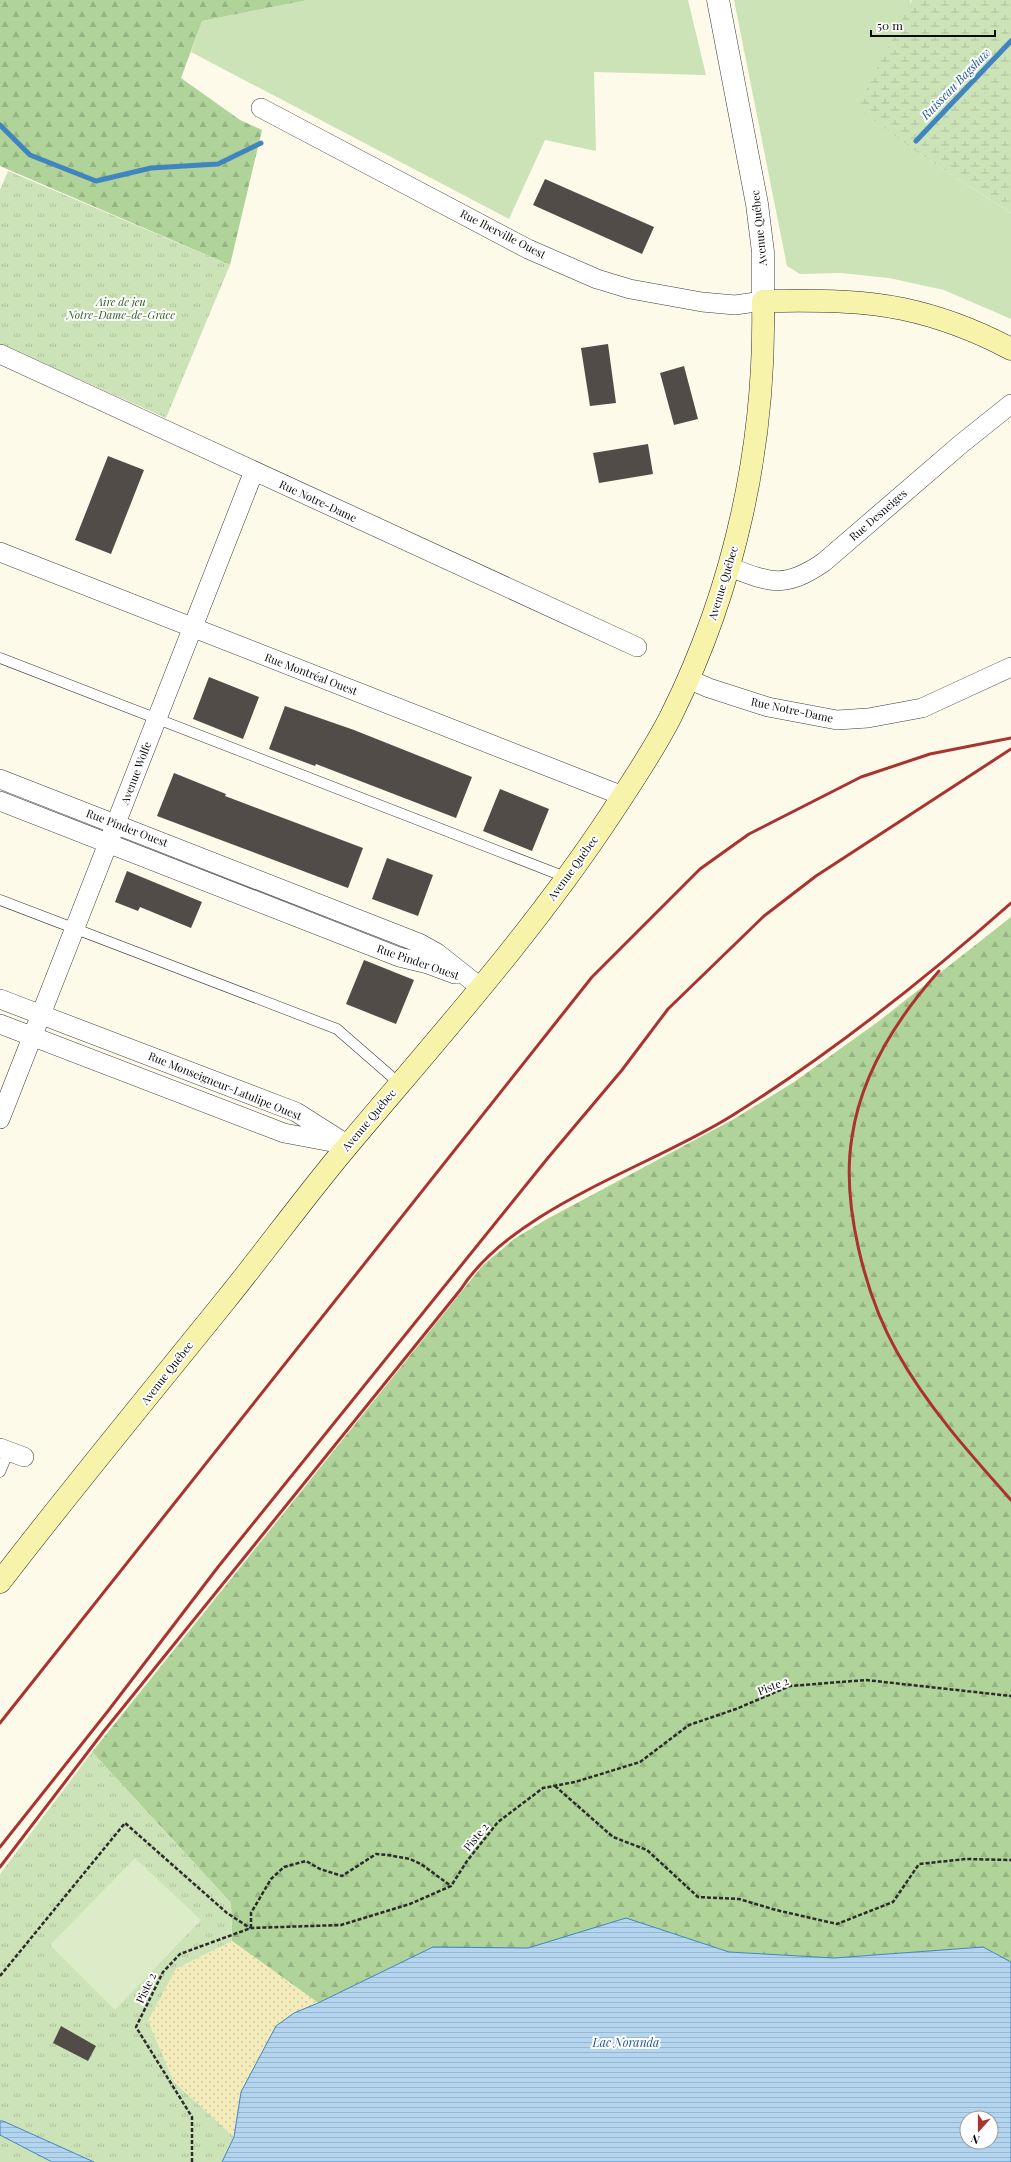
<svg xmlns="http://www.w3.org/2000/svg" width="1011" height="2162" viewBox="0 0 1011 2162" font-family="'Playfair Display',serif">
  <defs>
    <pattern id="forest-firs" width="22" height="20" patternUnits="userSpaceOnUse"><rect width="22" height="20" fill="#afd398"/><path d="M5 1l3.5 6h-7zM16 11l3.5 6h-7z" fill="#95b482"/></pattern>
    <pattern id="wetland-marsh" width="20" height="14" patternUnits="userSpaceOnUse"><rect width="20" height="14" fill="#cce3b7"/><path d="M1 5h8M5 5V1M11 12h8M15 12V8" fill="none" stroke="#aec19c"/></pattern>
    <pattern id="sand-dots" width="8" height="8" patternUnits="userSpaceOnUse"><rect width="8" height="8" fill="#f4ebba"/><path d="M2 2h.1M6 6h.1" fill="none" stroke="#d0c89f" stroke-width="1.8" stroke-linecap="round"/></pattern>
    <pattern id="park-tufts" width="24" height="20" patternUnits="userSpaceOnUse"><rect width="24" height="20" fill="#cce3b7"/><path d="M3 7l-1-3M5 7V3M7 7l1-3M15 17l-1-3M17 17v-4M19 17l1-3" fill="none" stroke="#aec19c"/></pattern>
    <pattern id="water-rules" width="6" height="5" patternUnits="userSpaceOnUse"><rect width="6" height="5" fill="#b3d5f0"/><path d="M0 2.5h6" fill="none" stroke="#99b6cc"/></pattern>
  </defs>
  <rect width="100%" height="100%" fill="#fdfaea"/>
  <path fill="#cce3b7" d="M 308,0 L 688,0 L 706,75 L 594,72 L 596,151 L 545,140 L 509,219 L 191,52 L 202,21 Z
    M 734,0 L 912,0 L 910,1 L 920,154 L 1011,213 L 1011,319 L 944,290 L 889,278 L 841,273 L 800,274 L 787,266 Z"/>
  <path fill="url(#forest-firs)" d="M 0,0 L 308,0 L 202,21 L 181,78 L 240,120 L 262,130 L 230,265 L 0,166 Z
    M 1011,917 L 1011,1962 L 983,1947 L 834,1958 L 729,1952 L 626,1918 L 528,1949 L 433,1947 L 318,2003 L 232,1941 L 231,1903 L 92,1752 L 482,1266 L 514,1239 L 547,1219 L 734,1119 L 794,1082 L 879,1021 Z"/>
  <path fill="url(#wetland-marsh)" d="M 912,0 L 1011,0 L 1011,213 L 920,154 L 857,108 Z"/>
  <path fill="url(#sand-dots)" d="M 232,1941 L 318,2003 L 294,2013 L 241,2092 L 234,2137 L 174,2082 L 148,2021 L 176,1969 Z"/>
  <path fill="url(#park-tufts)" d="M 8,171 L 230,265 L 166,418 L 0,344 L 0,190 Z
    M 92,1752 L 231,1903 L 232,1941 L 176,1969 L 148,2021 L 174,2082 L 234,2137 L 222,2162 L 94,2162 L 3,2121 L 0,2121 L 0,1874 Z
    M 0,2135 L 52,2162 L 0,2162 Z"/>
  <path fill="#ddecc8" d="M 135,1858 L 201,1920 L 115,2010 L 50,1945 Z"/>
  <path fill="url(#water-rules)" stroke="#4185c0" fill-rule="evenodd" d="M 626,1918 L 729,1952 L 834,1958 L 983,1947 L 1011,1962 L 1011,2162 L 222,2162 L 234,2137 L 241,2092 L 276,2026 L 294,2013 L 318,2003 L 433,1947 L 528,1948 ZM 967,2118 L 991,2118 L 991,2142 L 967,2142 Z
    M 0,2121 L 3,2121 L 94,2162 L 52,2162 L 0,2135 Z"/>
  <g fill="none" stroke-linecap="round" stroke-linejoin="round">
    <path stroke="#4185c0" stroke-width="5" d="M 0,125 L 30,155 L 96,181 L 151,168 L 218,164 L 261,143
      M 916,141 L 1011,41"/>
  </g>
  <path fill="#524c48" d="M 545,179 L 654,227 L 642,254 L 533,205 Z
    M 608,344 L 616,403 L 590,406 L 581,348 Z
    M 684,366 L 698,419 L 674,425 L 660,373 Z
    M 648,444 L 653,474 L 599,483 L 593,453 Z
    M 108,456 L 144,470 L 111,554 L 75,540 Z
    M 209,677 L 259,697 L 243,739 L 193,719 Z
    M 285,706 L 354,730 L 472,777 L 456,818 L 316,764 L 315,766 L 269,749 Z
    M 174,773 L 226,794 L 225,796 L 363,848 L 348,888 L 157,816 Z
    M 500,789 L 549,809 L 532,851 L 483,831 Z
    M 387,858 L 433,875 L 418,916 L 372,899 Z
    M 127,871 L 202,902 L 191,928 L 140,907 L 138,911 L 115,902 Z
    M 364,960 L 414,980 L 396,1024 L 346,1004 Z
    M 61,2026 L 96,2046 L 88,2061 L 53,2043 Z"/>
  <g fill="none" stroke-linecap="round" stroke-linejoin="round">
    <g stroke="#3d3d3d" stroke-width="11">
      <path id="service" d="M 0,658 L 568,878
        M 0,900 L 337,1029 L 400,1084
        M 0,1472 L 9,1451"/>
    </g>
    <g stroke="#3d3d3d" stroke-width="20">
      <path id="minor" d="M 261,108 L 528,249 L 597,279 L 630,289 L 702,302 L 735,305 L 763,301
        M 0,354 L 637,647
        M 0,552 L 623,796
        M 729,567 C 771,583 785,589 824,562 L 961,444 L 1011,404
        M 688,679 L 709,688 L 768,707 L 837,720 L 868,718 L 922,708 L 1011,667
        M 0,779 L 419,943 L 437,953 L 480,987
        M 0,801 L 399,957 L 428,964 L 455,974
        M 0,999 L 296,1112 L 348,1145
        M 0,1024 L 284,1133 L 337,1143
        M 0,1119 L 254,471
        M 0,1448 L 24,1457"/>
    </g>
    <g stroke="#3d3d3d" stroke-width="23">
      <path id="tertiary" d="M 718,0 L 757,204 L 763,252 L 763,301"/>
    </g>
    <g stroke="#2c2c2c" stroke-width="23">
      <path id="secondary" d="M 0,1582 C 73,1487 150,1394 225,1301 C 267,1249 306,1195 349,1144 C 439,1037 534,931 611,814 C 632,782 654,750 671,716 C 735,587 766,444 763,301 C 810,301 857,299 903,309 C 941,317 977,331 1011,349"/>
    </g>
    <path stroke="#2c2c2c" stroke-width="2.5" stroke-dasharray="4 2" stroke-linecap="butt" d="M 555,1786 L 613,1837 L 647,1850 L 698,1897 L 739,1899 L 776,1910 L 837,1924 L 893,1902 L 919,1864 L 966,1859 L 1011,1860
      M 251,1928 L 251,1913 L 271,1879 L 284,1867 L 306,1861 L 320,1869 L 342,1876 L 376,1854 L 388,1855 L 410,1859 L 421,1864 L 451,1886
      M 0,1976 L 125,1823 L 227,1913 L 250,1928
      M 192,2162 L 192,2117 L 136,2027 L 163,1972 L 180,1954 L 251,1928 L 341,1925 L 410,1904 L 451,1886 L 467,1861 L 498,1822 L 543,1788 L 575,1782 L 640,1762 L 689,1725 L 736,1709 L 790,1686 L 866,1680 L 1011,1696"/>
    <use href="#service" stroke="#fff" stroke-width="10"/>
    <use href="#minor" stroke="#fff" stroke-width="19"/>
    <use href="#tertiary" stroke="#fff" stroke-width="22"/>
    <use href="#secondary" stroke="#f7f3ab" stroke-width="22"/>
    <path stroke="#ac3230" stroke-width="3" d="M 939,971 C 898,1017 861,1075 852,1137 C 841,1203 865,1295 897,1352 C 927,1406 970,1454 1011,1500
      M 0,1723 L 592,977 L 700,869 L 749,834 L 861,777 L 930,754 L 1011,738
      M 0,1847 L 108,1711 L 218,1567 L 547,1159 L 622,1070 L 668,1009 L 764,916 L 816,876 L 1011,749
      M 0,1867 L 104,1731 L 461,1289 C 514,1207 651,1167 733,1115 C 832,1053 924,980 1011,903"/>
  </g>
  <g text-anchor="middle" stroke-width="4" stroke-linejoin="round" paint-order="stroke">
    <g font-size="11" fill="#0a0a0a" stroke="#fff">
      <text transform="translate(759 228) rotate(-96)" y="4">Avenue Québec</text>
      <text transform="translate(503 234) rotate(27)" y="4">Rue Iberville Ouest</text>
      <text transform="translate(318 501) rotate(25)" y="4">Rue Notre-Dame</text>
      <text transform="translate(878 515) rotate(-41)" y="4">Rue Desneiges</text>
      <text transform="translate(723 583) rotate(-73)" y="4">Avenue Québec</text>
      <text transform="translate(311 674) rotate(21)" y="4">Rue Montréal Ouest</text>
      <text transform="translate(792 710) rotate(12)" y="4">Rue Notre-Dame</text>
      <text transform="translate(136 773) rotate(-69)" y="4">Avenue Wolfe</text>
      <text transform="translate(127 828) rotate(21)" y="4">Rue Pinder Ouest</text>
      <text transform="translate(573 868) rotate(-54)" y="4">Avenue Québec</text>
      <text transform="translate(418 962) rotate(19)" y="4">Rue Pinder Ouest</text>
      <text transform="translate(225 1086) rotate(22)" y="4">Rue Monseigneur-Latulipe Ouest</text>
      <text transform="translate(369 1120) rotate(-50)" y="4">Avenue Québec</text>
      <text transform="translate(167 1373) rotate(-52)" y="4">Avenue Québec</text>
      <text transform="translate(773 1686) rotate(-21)" y="4">Piste 2</text>
      <text transform="translate(476 1837) rotate(-51)" y="4">Piste 2</text>
      <text transform="translate(146 1988) rotate(-65)" y="4">Piste 2</text>
    </g>
    <g font-size="11" font-style="italic" fill="#2a5b22" stroke="#fff">
      <text x="121" y="306">Aire de jeu<tspan x="121" dy="13">Notre-Dame-de-Grâce</tspan></text>
    </g>
    <g font-size="12" font-style="italic" fill="#21588f" stroke="#fff">
      <text transform="translate(956 84) rotate(-46)" y="4">Ruisseau Bagshaw</text>
      <text x="626" y="2047">Lac Noranda</text>
    </g>
  </g>
  <g transform="translate(979 2130) rotate(201)"><circle r="19" fill="#ffffff" stroke="#9d9d9d"/>
  <path d="M0-3L7 15L0 10L-7 15Z" fill="#ac3230"/>
  <text y="-6" font-size="11" font-weight="bold" text-anchor="middle" fill="#0a0a0a">N</text>
  </g>
  <path d="M871 30v6h124v-6" fill="none" stroke="#0a0a0a" stroke-width="2"/>
  <text x="877" y="30" font-size="12" fill="#0a0a0a" stroke="#ffffff" stroke-width="3" paint-order="stroke">50 m</text>
</svg>
